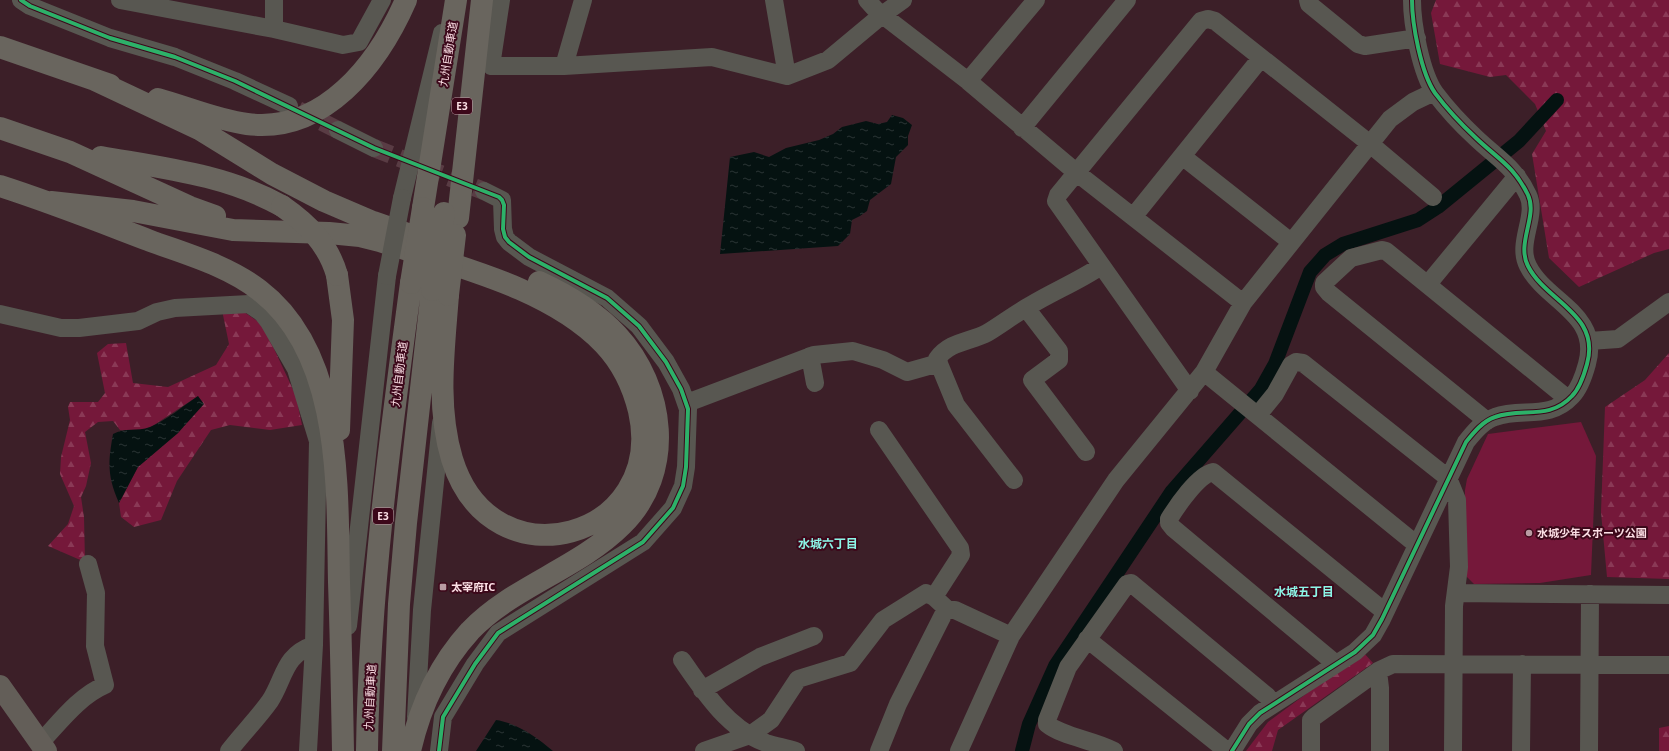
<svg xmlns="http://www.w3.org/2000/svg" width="1669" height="751" viewBox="0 0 1669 751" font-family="'Noto Sans','Noto Sans JP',sans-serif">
  <defs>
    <pattern id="forest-firs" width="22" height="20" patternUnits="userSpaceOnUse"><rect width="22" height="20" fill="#75183a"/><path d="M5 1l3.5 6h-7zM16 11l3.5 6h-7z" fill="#8a3956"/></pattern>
    <pattern id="water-ripples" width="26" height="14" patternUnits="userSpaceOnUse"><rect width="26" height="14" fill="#051211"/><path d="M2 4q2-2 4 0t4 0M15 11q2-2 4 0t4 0" fill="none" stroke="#2a3434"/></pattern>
  </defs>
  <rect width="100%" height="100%" fill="#3c1f28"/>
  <path fill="url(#forest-firs)" d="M 1436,0 L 1669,0 L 1669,249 L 1654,253 L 1579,287 L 1549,258 L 1532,154 L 1546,131 L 1535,104 L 1506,75 L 1490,77 L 1440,64 L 1431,13 Z
    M 224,298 L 263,325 L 296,396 L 302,425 L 270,430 L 230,425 L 211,430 L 177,481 L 161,520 L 134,527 L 121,517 L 119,503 L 138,467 L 178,433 L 198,396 L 151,427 L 139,431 L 120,430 L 113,421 L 98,422 L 85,432 L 91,463 L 86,486 L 81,497 L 84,517 L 85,562 L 48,546 L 68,524 L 74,506 L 60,474 L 61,457 L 70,420 L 68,407 L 70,402 L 98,402 L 105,393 L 97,353 L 108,344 L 126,343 L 133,383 L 168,387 L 216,365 L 229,344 L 223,315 Z
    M 1669,353 L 1669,579 L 1607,577 L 1601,512 L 1605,407 L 1645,380 Z
    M 1363,652 L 1373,663 L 1278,730 L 1272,751 L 1246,751 L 1268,722 Z
    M 1669,726 L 1669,751 L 1659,751 L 1659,728 Z"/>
  <path fill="#75183a" d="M 1581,422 L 1596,456 L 1591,575 L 1540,583 L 1474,584 L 1465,575 L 1465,490 L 1467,479 L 1488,434 Z"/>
  <path fill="url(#water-ripples)" d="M 892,115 L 903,118 L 912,125 L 908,136 L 908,145 L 896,157 L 891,184 L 870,200 L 867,211 L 860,216 L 852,220 L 850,234 L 838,246 L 720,254 L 730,157 L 754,152 L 769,157 L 786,148 L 819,140 L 833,134 L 842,127 L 866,121 L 878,124 L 887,122 Z
    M 198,396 L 204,404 L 178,433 L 138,467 L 119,503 C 107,476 108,462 113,434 C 125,427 137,432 150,427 C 167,420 183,406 198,396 Z
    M 496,720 C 517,723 537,737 553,751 L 476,751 Z"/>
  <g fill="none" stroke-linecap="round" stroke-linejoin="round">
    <path stroke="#051211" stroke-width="14" d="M 1022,751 L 1029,724 L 1055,666 L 1172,491 L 1261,389 L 1275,364 L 1310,272 L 1325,255 L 1343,244 L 1418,220 L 1438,207 L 1519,141 L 1557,100"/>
    <path stroke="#593c44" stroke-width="18" stroke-dasharray="18 9" stroke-linecap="butt" d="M 298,110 L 338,130
      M 374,148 L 484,191"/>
    <path stroke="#585751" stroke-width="18" d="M 21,0 L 30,6 L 110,38 L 175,57 L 235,81 L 289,106
      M 120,0 L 274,29 L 343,45 L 359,42 L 382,0
      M 274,0 L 274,29
      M 501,0 L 491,66 L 564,66 L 712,57 L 787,76 L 828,60 L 882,15 L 903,0
      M 774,0 L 787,76
      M 867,0 L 876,10 L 968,81 L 1077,173 L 1243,303
      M 1308,0 L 1309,4 L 1358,44 L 1365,46 L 1417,38
      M 564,66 L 583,0
      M 968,81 L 1036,0
      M 1022,128 L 1127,0
      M 338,130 L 374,148
      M 1182,156 L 1291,242
      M 402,198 L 442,33
      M 1133,217 L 1261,58
      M 1428,284 L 1517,176
      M 1026,308 L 1059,351 L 1059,360 L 1032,380 L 1086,452
      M 0,314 L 61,328 L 79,328 L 138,321 L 157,312 L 175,308 L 249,304 L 262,313 L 269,322 L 296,369 L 318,441 L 314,645 L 308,751
      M 1589,341 L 1618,339 L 1669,302
      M 810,356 L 815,383
      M 1204,372 L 1417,545
      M 1190,391 L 1056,201 L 1058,195 L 1201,21 L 1208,19 L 1215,21 L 1369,143 L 1433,197
      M 687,403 L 814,355 L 853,351 L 883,360 L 907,372 L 939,363
      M 1258,415 L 1275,394 L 1291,365 L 1296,362 L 1303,363 L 1448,478 L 1457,500 L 1459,567 L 1454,606 L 1453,751
      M 1487,421 L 1329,293 L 1324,287 L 1324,283 L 1351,258 L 1382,250 L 1386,251 L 1568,399
      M 879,430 L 960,548 L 961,555 L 934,597
      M 1014,480 L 956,405 L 937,359 C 950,341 970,342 987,333 C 1002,324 1016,313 1031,305 C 1054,291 1079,281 1101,266
      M 1456,593 L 1669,595
      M 348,626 L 387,276
      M 1087,639 L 1227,751
      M 682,660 C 704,692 728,729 766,743 C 776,746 786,748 796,751
      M 1336,664 L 1173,528 L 1169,523 L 1169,519 C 1177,506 1198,475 1213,472 L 1385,612
      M 1378,671 L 1380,688 L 1380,751
      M 702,690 L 760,657 L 814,636
      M 416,717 L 422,610 L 441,423
      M 40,743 C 59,723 79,696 105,685 L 95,646 L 96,593 L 88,564
      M 229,751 C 242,734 258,718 270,701 C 285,678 283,655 314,645
      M 439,751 L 443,717 L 475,664 L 498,633 L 643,542 L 673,508 L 683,486 L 686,467 L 688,409 L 681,389 L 666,362 L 639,326 L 607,298 L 529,257 L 509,242 L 505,237 L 503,229 L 502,200 L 484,191
      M 704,751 L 750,735 L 771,720 L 798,679 L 850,663 L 883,620 L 926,593 L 934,597 L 948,610
      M 879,751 L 898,704 L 944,613 L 948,610 L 955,610 L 1011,636
      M 959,751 L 1011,636 L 1116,480 L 1204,372 L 1243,303 L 1390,119 L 1413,102 L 1434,92
      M 1114,751 C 1094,740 1063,737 1047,724 L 1047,720 L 1068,667 L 1127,584 L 1131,583 L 1267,696 L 1273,704
      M 1232,751 L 1249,724 L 1260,713 L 1355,652 L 1373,635 L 1382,619 L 1466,442 C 1474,432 1483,421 1495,417 C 1522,407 1549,421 1572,396 C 1580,388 1584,375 1587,364 C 1601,314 1546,302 1528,266 C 1516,243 1538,216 1528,195 C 1514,166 1498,159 1476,138 C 1462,125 1447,109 1435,93 C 1421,73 1412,24 1412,0
      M 1311,751 L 1311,720 L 1314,717 L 1378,671 L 1393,664 L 1669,665
      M 1521,751 L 1522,664
      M 1589,751 L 1590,594"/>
    <path stroke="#635e58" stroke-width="22" d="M 0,686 L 46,751"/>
    <path stroke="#69655e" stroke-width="22" d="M 0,47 L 110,85
      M 95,80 L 199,129 L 272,174 L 324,201 L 373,222 L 436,244
      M 158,99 C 187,107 217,120 247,124 C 324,134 378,64 406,0
      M 0,128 L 70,152 L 190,207 L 215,216
      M 101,157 C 163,168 227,175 282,206
      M 0,186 C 50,202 98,221 148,240 C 185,254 227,265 259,290 C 343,354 337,488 339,582 C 341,639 342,695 343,751
      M 51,202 L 133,211 L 233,230 L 329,233 L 360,236 L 380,241 C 454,266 549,287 604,344 C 622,363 633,386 639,411 C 668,538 492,589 452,459 C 436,406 444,349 448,295
      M 423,208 L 456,0
      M 458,218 L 482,0
      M 337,275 L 343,320 L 339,430
      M 367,751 C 369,594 390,438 411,283
      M 393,751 L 399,604 L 406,523 L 432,290
      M 410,751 C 420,707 439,665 470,631 C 513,586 578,569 622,525 C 676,472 665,387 617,335 C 596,312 567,295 539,282"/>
    <path stroke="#585751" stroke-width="18" d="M 387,276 L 402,198"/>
    <path stroke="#69655e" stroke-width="22" d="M 282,206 C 308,224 328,244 337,275
      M 411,283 L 423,208
      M 432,290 L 444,213
      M 448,295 L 455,235"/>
    <g stroke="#3c081a" stroke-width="6">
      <path id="cycleway" d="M 21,0 L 30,6 L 110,38 L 175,57 L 235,81 L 374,148 L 499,197 L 502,200 L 504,205 L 503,229 L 505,237 L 509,242 L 529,257 L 607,298 L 639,326 L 666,362 L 681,389 L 688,409 L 686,467 L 683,486 L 673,508 L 643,542 L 498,633 L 475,664 L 443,717 L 439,751
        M 1232,751 L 1249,724 L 1260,713 L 1355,652 L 1373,635 L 1382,619 L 1466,442 C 1474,432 1483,421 1495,417 C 1522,407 1549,421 1572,396 C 1580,388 1584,375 1587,364 C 1601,314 1546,302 1528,266 C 1516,243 1538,216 1528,195 C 1514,166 1498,159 1476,138 C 1462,125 1447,109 1435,93 C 1421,73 1412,24 1412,0"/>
    </g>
    <use href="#cycleway" stroke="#2db169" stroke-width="4"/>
  </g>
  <g fill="#b99ca3" stroke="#3c081a" stroke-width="1.5">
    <circle cx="1529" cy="533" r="4"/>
    <rect x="439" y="583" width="8" height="8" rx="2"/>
  </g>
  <g text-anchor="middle" stroke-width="4" stroke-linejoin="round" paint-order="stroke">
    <g fill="#3c081a" stroke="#c29ea8" stroke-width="1">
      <rect x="452" y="98" width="20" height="16" rx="3"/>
      <rect x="373" y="508" width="20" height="16" rx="3"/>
    </g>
    <g font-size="10" font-weight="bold" fill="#fcdfe5">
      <text x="462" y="110">E3</text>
      <text x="383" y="520">E3</text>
    </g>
    <g font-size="11" fill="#fcdfe5" stroke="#3c081a">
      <text transform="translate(448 54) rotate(-81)" y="4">九州自動車道</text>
      <text transform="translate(399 374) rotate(-83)" y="4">九州自動車道</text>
      <text transform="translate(370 697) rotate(-87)" y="4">九州自動車道</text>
    </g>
    <g font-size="11" font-weight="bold" fill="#fcdfe5" stroke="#3c081a" text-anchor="start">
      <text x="1537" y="537">水城少年スポーツ公園</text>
      <text x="451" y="591">太宰府IC</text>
    </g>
    <g font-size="12" font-weight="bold" fill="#8cf5e7" stroke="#3c081a">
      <text x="828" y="548">水城六丁目</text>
      <text x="1304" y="596">水城五丁目</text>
    </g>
  </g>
</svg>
